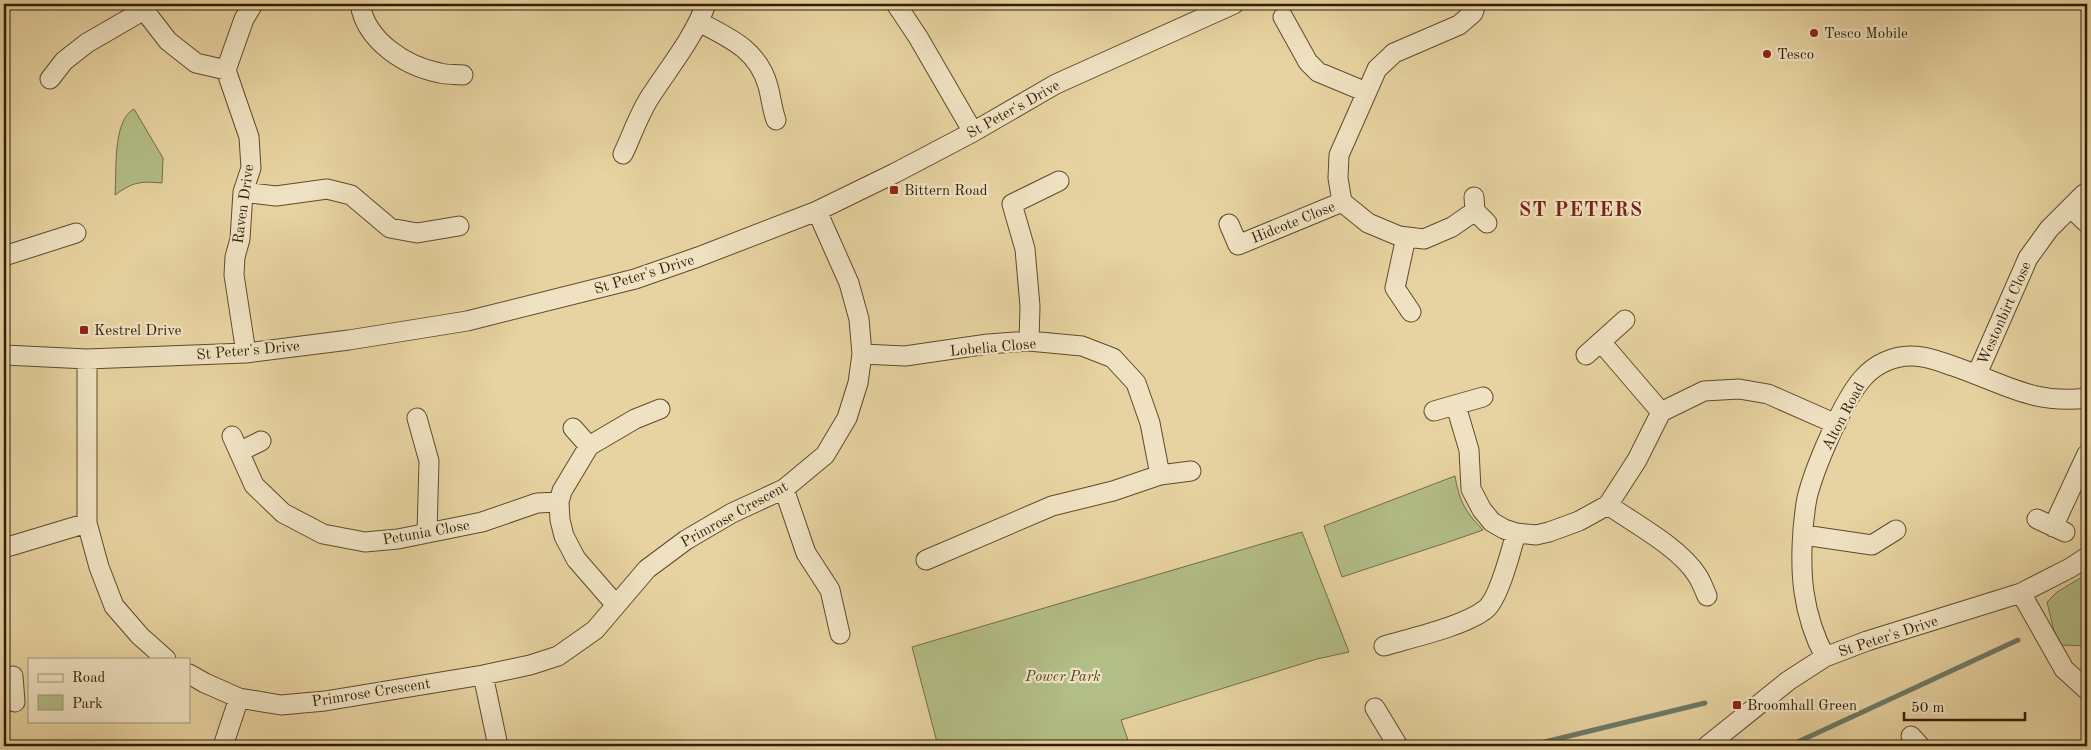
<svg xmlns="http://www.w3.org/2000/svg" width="2091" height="750" viewBox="0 0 2091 750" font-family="'Old Standard TT',serif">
  <rect width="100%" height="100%" fill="#e7d3a1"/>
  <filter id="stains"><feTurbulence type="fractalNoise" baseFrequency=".004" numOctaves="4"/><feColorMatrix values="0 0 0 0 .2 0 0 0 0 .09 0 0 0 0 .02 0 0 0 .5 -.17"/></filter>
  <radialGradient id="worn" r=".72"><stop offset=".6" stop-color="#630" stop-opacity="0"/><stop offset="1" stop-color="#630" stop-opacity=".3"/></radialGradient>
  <path fill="#b3bd86" stroke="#726e45" d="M 134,109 L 163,158 L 162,183 C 140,181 133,182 115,195 C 117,171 112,121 134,109 Z
    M 1455,476 C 1459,501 1466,513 1483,530 C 1436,547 1389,561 1342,577 L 1324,526 Z
    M 1302,532 L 1349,652 L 1317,659 L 1121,720 L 1130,746 L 938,746 L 912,647 Z
    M 2087,574 L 2087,646 L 2062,645 L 2054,631 L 2047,602 L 2057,592 Z"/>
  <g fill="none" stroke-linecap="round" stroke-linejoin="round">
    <path stroke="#6e7a67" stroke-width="5" d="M 1528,746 L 1705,703
      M 1789,746 L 2018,640"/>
    <g stroke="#5e4b2b" stroke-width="21">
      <path id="minor" d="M 360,4 C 366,41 405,66 440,73 C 447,75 456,74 463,75
        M 896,4 L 918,37 L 973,132
        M 1283,17 L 1308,62 L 1318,72 L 1366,92
        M 699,22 C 730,38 758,50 768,86 C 771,97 772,109 776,120
        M 50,79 L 64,61 L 87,43 L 144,10 L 168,41 L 196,63 L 226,70
        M 623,154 C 632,135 639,114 650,97 C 670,66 693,39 706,4
        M 243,192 L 276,196 L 327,189 L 351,195 L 390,228 L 417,233 L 459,226
        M 1474,197 L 1475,211 L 1487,223
        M 2071,208 L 2087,223
        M 1475,211 L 1452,227 L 1424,239 L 1399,236 L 1368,223 L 1342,202 L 1338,178 L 1339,155 L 1377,69 L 1394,53 L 1459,25 L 1473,13 L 1476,4
        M 1229,224 L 1238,245 L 1342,202
        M 1406,237 L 1395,288 L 1411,312
        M 4,256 L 76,233
        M 1029,341 L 1030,306 L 1025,249 L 1012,204 L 1059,181
        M 1601,342 L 1661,412
        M 246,353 L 234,275 L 235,257 L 240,239 L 243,192 L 251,168 L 249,137 L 226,70 L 244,19 L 253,4
        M 862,354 L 905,356 L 988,344 L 1029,341 L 1082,346 L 1113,358 L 1136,383 L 1150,423 L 1160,475 L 1113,491 L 1052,506 L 926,560
        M 4,355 L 87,359 L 246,353 L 349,340 L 467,321 L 635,279 L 698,257 L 817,211 L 895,173 L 973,132 L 1056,84 L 1234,4
        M 1586,355 L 1625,320
        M 87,359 L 87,523 L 99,567 L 114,606 L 140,636 L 166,659
        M 1977,374 L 2028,258 L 2049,229 L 2084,194
        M 1456,406 L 1469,450 L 1471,489 L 1482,510 L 1492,522 L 1504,529 L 1516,533 L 1536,535 L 1549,532 L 1579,521 L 1608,505 L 1637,460 L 1661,412 L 1704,391 L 1739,389 L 1768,394 L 1836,424
        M 1434,411 L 1483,397
        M 417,418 L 429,461 L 427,532
        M 573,428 L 589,446
        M 232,436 L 254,485 L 283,513 L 323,534 L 365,542 L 398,539 L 482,522 L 537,503 L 559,502
        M 239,452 L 261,441
        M 1160,475 L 1191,471
        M 784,489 L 806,553 L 830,590 L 840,634
        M 1608,505 C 1635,524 1679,547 1697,575 C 1701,581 1704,589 1707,596
        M 2037,519 L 2065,532
        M 2053,527 L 2087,454
        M 1804,535 L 1872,545 L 1896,530
        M 4,548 L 87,523
        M 2021,593 L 2064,669 L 2087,690
        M 616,605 L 576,559 L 564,536 L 560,520 L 559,502 L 562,491 L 589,446 L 635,419 L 660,409
        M 1384,646 C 1411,638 1465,626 1486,609 C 1499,598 1511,551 1516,533
        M 1825,657 C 1815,638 1807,613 1804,592 C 1800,564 1802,525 1807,498 C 1814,469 1843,400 1863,378 C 1875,364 1895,355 1913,356 C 1927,356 1941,362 1953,366 C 2003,383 2033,405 2087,398
        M 189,674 L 205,683 L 239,698 L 281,705 L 325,701 L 483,675 L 530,665 L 558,656 L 595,630 L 647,569 L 686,540 L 732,513 L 784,489 L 825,455 L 847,418 L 858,383 L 862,354 L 859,319 L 849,283 L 817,211
        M 483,675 L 498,746
        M 13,676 L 15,702
        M 1375,708 L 1398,746
        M 1911,736 L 1920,746
        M 223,746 L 239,698
        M 1707,746 L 1788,681 L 1825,657 L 1867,641 L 2021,593 L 2070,568 L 2087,557"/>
    </g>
    <use href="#minor" stroke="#efe2c2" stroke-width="19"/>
  </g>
  <g fill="#8f2418" stroke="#efe2c2" stroke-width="2">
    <circle cx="1814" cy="33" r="5"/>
    <circle cx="1767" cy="54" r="5"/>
    <rect x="889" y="185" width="10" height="10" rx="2.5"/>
    <rect x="79" y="325" width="10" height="10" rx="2.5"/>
    <rect x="1732" y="700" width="10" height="10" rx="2.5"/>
  </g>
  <g text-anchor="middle" stroke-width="4.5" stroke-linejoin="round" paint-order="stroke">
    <g font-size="15" fill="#311e04" stroke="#efe2c2" text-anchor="start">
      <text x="1824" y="38">Tesco Mobile</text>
      <text x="1777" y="59">Tesco</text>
      <text x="904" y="195">Bittern Road</text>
      <text x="94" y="335">Kestrel Drive</text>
      <text x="1747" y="710">Broomhall Green</text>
    </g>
    <g font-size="15" fill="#311e04" stroke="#efe2c2">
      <text transform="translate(1013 109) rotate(-29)" y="5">St Peter's Drive</text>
      <text transform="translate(243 204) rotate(-82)" y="5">Raven Drive</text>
      <text transform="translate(1293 222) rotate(-22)" y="5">Hidcote Close</text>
      <text transform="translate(644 274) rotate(-17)" y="5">St Peter's Drive</text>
      <text transform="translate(2004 313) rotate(-66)" y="5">Westonbirt Close</text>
      <text transform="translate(993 347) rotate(-5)" y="5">Lobelia Close</text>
      <text transform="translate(248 350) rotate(-5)" y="5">St Peter's Drive</text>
      <text transform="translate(1843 416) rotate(-62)" y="5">Alton Road</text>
      <text transform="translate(734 514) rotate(-29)" y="5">Primrose Crescent</text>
      <text transform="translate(426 532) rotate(-10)" y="5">Petunia Close</text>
      <text transform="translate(1888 636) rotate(-18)" y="5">St Peter's Drive</text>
      <text transform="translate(371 692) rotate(-9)" y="5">Primrose Crescent</text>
    </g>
    <g font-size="15" font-style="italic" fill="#524624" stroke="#efe2c2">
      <text x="1063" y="681">Power Park</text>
    </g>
    <g font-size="20" font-weight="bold" letter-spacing="1" fill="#7a1f14" stroke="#efe2c2">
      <text x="1581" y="216">ST PETERS</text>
    </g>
  </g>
  <rect width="2091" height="750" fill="none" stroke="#e7d3a1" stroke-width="20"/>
  <rect x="5" y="5" width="2081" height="740" fill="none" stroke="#311e04" stroke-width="2.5"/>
  <rect x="10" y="10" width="2071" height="730" fill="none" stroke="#311e04"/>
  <rect x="28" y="658" width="162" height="65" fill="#efe2c2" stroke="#a39476"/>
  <rect x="38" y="674" width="25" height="8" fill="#efe2c2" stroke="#a39476"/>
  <text x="72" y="682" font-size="15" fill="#311e04">Road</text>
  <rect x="38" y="695" width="25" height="15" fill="#b3bd86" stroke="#a39476"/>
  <text x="72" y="708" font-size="15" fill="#311e04">Park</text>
  <path d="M1904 712v8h121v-8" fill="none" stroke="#311e04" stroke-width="2.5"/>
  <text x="1911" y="712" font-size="15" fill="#311e04" stroke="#efe2c2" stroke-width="4" paint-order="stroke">50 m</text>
  <rect width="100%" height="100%" filter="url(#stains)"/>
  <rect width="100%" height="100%" fill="url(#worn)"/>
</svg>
